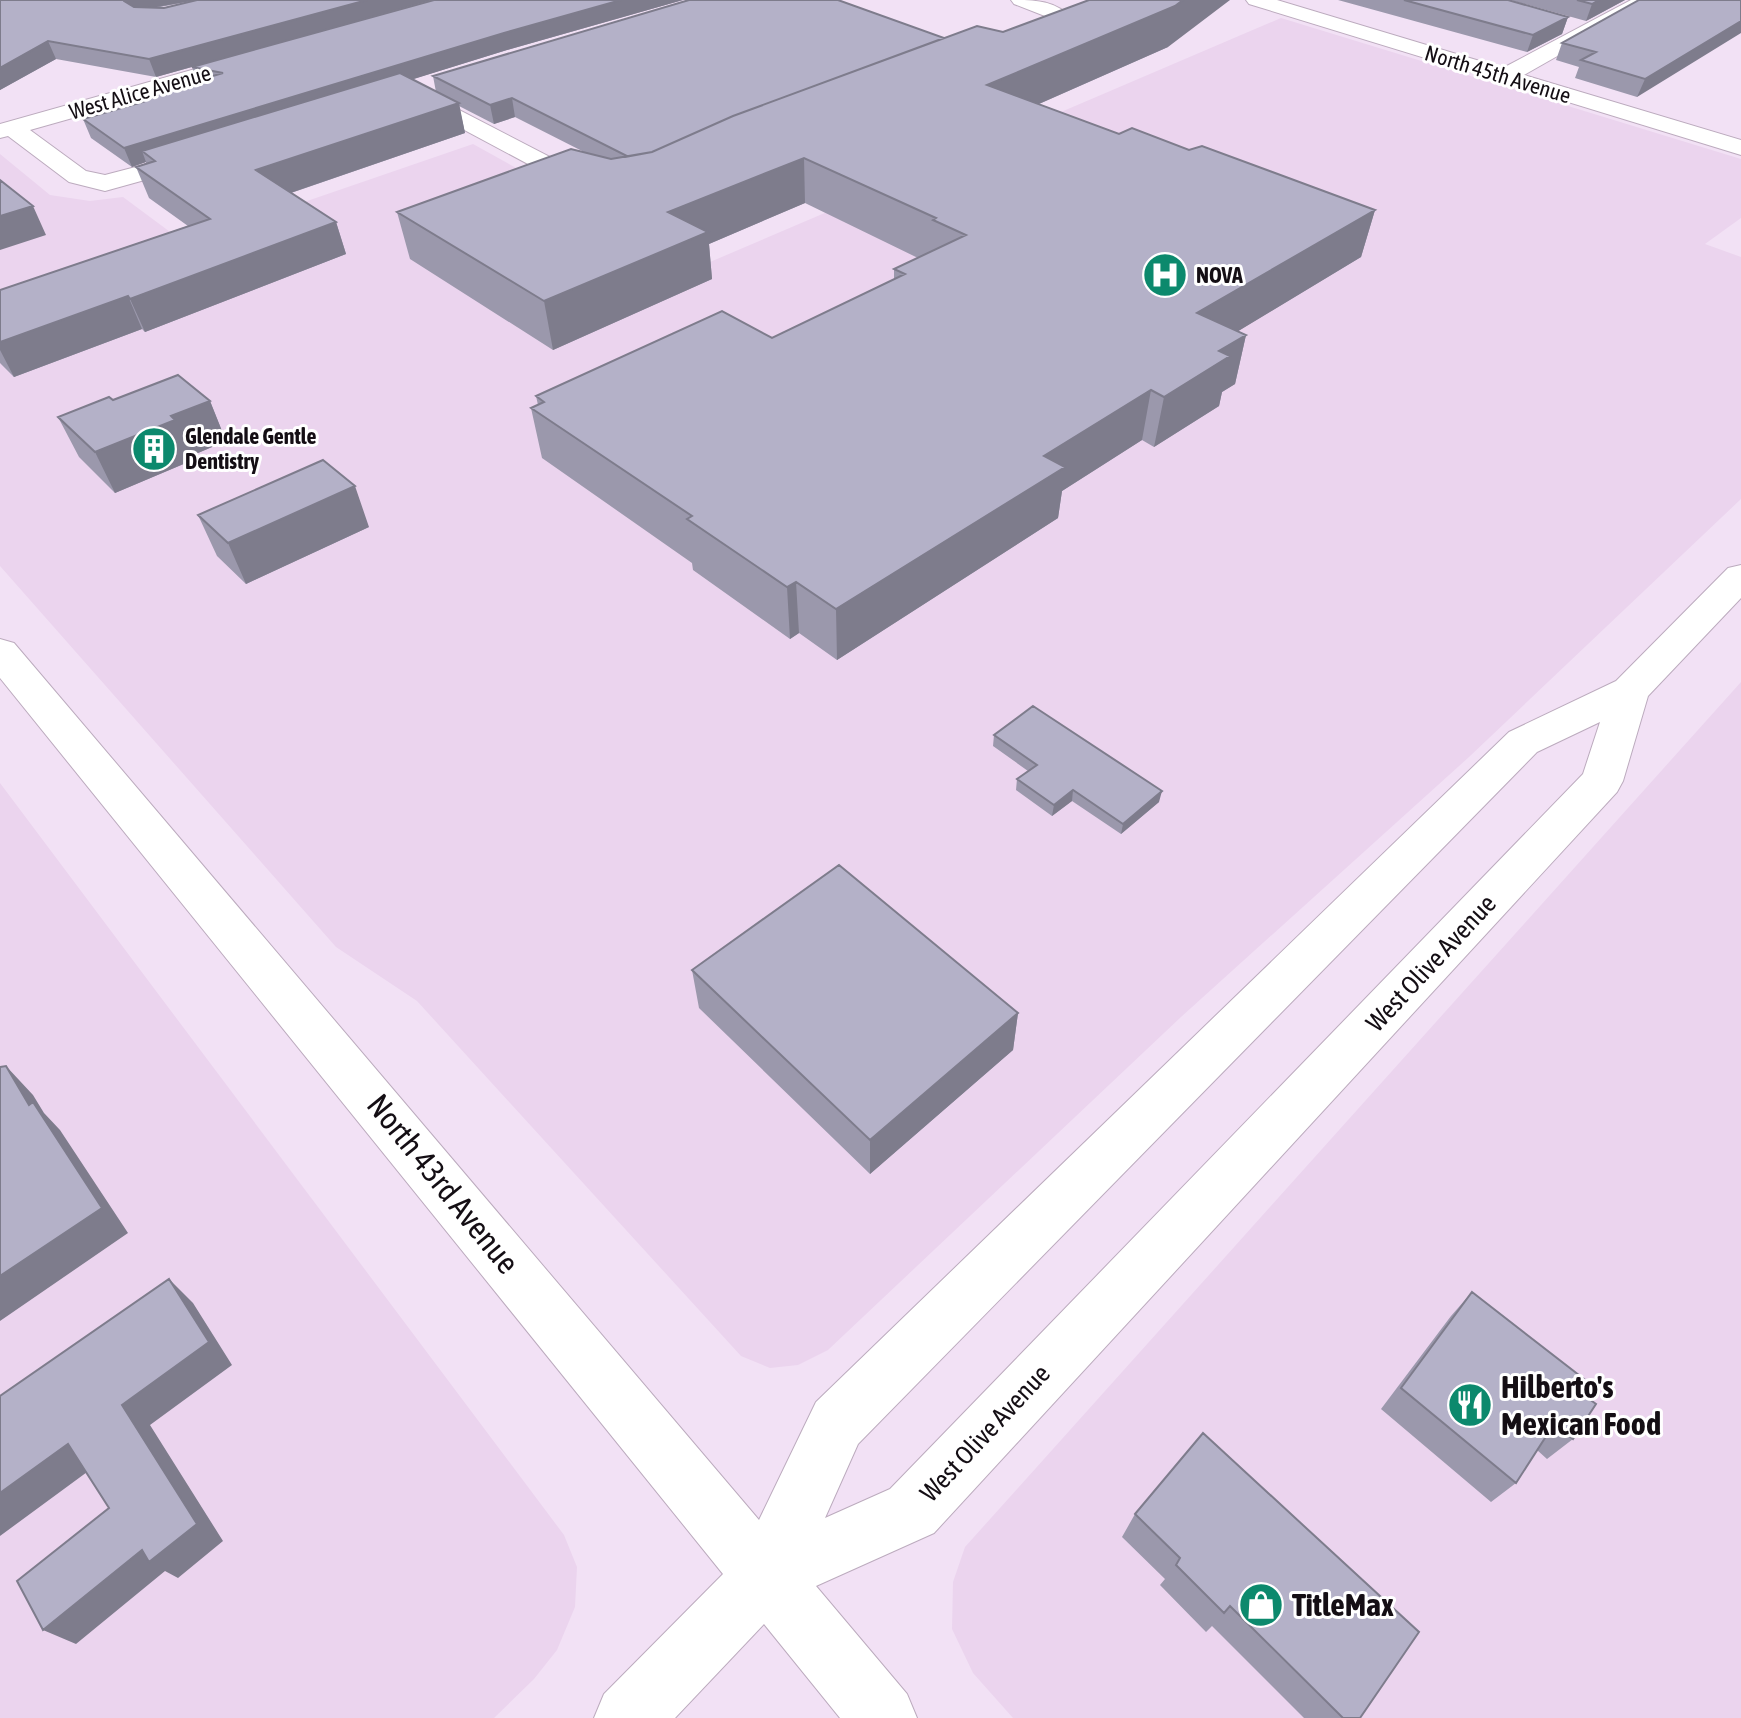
<svg xmlns="http://www.w3.org/2000/svg" width="1741" height="1718" viewBox="0 0 1741 1718" font-family="'Asap Condensed',sans-serif">
  <rect width="100%" height="100%" fill="#f2e1f5"/>
  <path fill="#ebd4ee" d="M 1281,18 L 1741,159 L 1741,218 L 1705,244 L 1741,257 L 1741,499 L 1469,757 L 1181,1017 L 828,1350 L 798,1365 L 770,1368 L 741,1356 L 417,1001 L 336,947 L 0,566 L 0,154 L 50,195 L 90,201 L 123,197 L 185,243 L 473,144 L 696,268 Z
    M 1741,682 L 1741,1718 L 1013,1718 L 973,1673 L 952,1629 L 953,1582 L 965,1547 Z
    M 0,783 L 564,1535 L 577,1567 L 575,1607 L 557,1650 L 534,1679 L 494,1718 L 0,1718 Z"/>
  <g fill="none" stroke-linecap="round" stroke-linejoin="round">
    <g stroke="#bcabbe" stroke-width="2">
      <path id="minor" d="M 1011,0 C 1035,0 1057,0 1073,20 L 1070,24 L 1026,46 L 1010,46 L 1007,41 L 1010,36 L 1050,18 L 1014,4 Z
        M 1246,0 L 1277,0 L 1503,68 L 1631,0 L 1656,0 L 1524,75 L 1741,140 L 1741,155 L 1249,4 Z
        M 252,53 L 263,60 L 260,65 L 30,130 L 86,171 L 105,175 L 197,151 L 206,153 L 209,158 L 206,163 L 105,191 L 69,182 L 8,136 L 0,138 L 0,124 Z
        M 409,84 L 600,183 L 604,188 L 600,193 L 582,193 L 401,96 L 398,91 L 401,86 Z"/>
    </g>
    <g stroke="#bcabbe" stroke-width="2">
      <path id="secondary" d="M 1741,565 L 1741,598 L 1648,696 L 1623,781 L 1617,792 L 934,1533 L 816,1586 L 907,1694 L 917,1718 L 840,1718 L 764,1624 L 675,1718 L 594,1718 L 604,1694 L 723,1574 L 0,678 L 0,639 L 14,643 L 759,1520 L 816,1402 L 1509,732 L 1616,681 L 1728,568 ZM 1600,722 L 1583,774 L 890,1489 L 825,1518 L 858,1444 L 1537,752 Z"/>
    </g>
    <use href="#minor" fill="#fff" fill-rule="evenodd"/>
    <use href="#secondary" fill="#fff" fill-rule="evenodd"/>
  </g>
  <path fill="#9b98ac" fill-rule="evenodd" d="M 0,0 L 432,0 L 156,77 L 56,59 L 0,90 ZM 197,0 L 164,8 L 155,8 Z
    M 434,0 L 683,0 L 507,50 L 413,79 L 436,92 L 433,76 L 944,38 L 1003,32 L 1168,47 L 1039,104 L 1119,134 L 1189,150 L 1375,210 L 1361,257 L 1238,331 L 1246,335 L 1235,384 L 1222,392 L 1219,406 L 1154,447 L 1142,440 L 1062,491 L 1058,518 L 837,660 L 799,633 L 790,639 L 693,570 L 692,563 L 542,458 L 531,408 L 538,405 L 536,396 L 772,338 L 894,279 L 894,269 L 918,258 L 805,203 L 709,244 L 712,279 L 553,350 L 410,259 L 397,212 L 586,153 L 515,117 L 494,124 L 459,106 L 465,133 L 291,193 L 336,222 L 346,254 L 145,332 L 142,329 L 14,377 L 0,363 L 0,290 L 188,226 L 149,198 L 136,167 L 146,163 L 146,162 L 132,167 L 91,138 L 83,119 L 139,103 L 137,98 L 196,80 L 192,67 Z
    M 1338,0 L 1508,0 L 1568,17 L 1562,34 L 1527,52 Z
    M 1510,0 L 1625,0 L 1586,21 Z
    M 1741,0 L 1637,97 L 1575,78 L 1579,67 L 1556,60 L 1562,43 Z
    M 210,401 L 226,441 L 191,456 L 193,460 L 115,493 L 79,457 L 58,417 Z
    M 198,515 L 369,527 L 246,584 L 217,556 Z
    M 994,735 L 1159,802 L 1121,834 L 1072,801 L 1052,816 L 1016,790 L 1017,779 L 1028,771 L 993,746 Z
    M 692,970 L 1018,1013 L 1013,1050 L 870,1174 L 699,1008 Z
    M 1472,1292 L 1577,1390 L 1573,1439 L 1547,1459 L 1537,1450 L 1516,1483 L 1491,1502 L 1381,1409 L 1451,1316 Z
    M 1135,1514 L 1360,1718 L 1304,1718 L 1212,1626 L 1206,1632 L 1160,1585 L 1165,1579 L 1122,1537 Z"/>
  <path fill="#7e7c8c" d="M 124,0 L 197,0 L 145,9 L 130,18 Z
    M 367,0 L 432,0 L 156,77 L 149,59 Z
    M 621,0 L 683,0 L 507,50 L 154,160 L 142,151 L 146,162 L 132,167 L 124,148 L 504,33 Z
    M 1183,0 L 1230,0 L 1168,47 L 984,128 L 987,85 Z
    M 1599,0 L 1625,0 L 1586,21 L 1592,4 Z
    M 1568,17 L 1562,34 L 1527,52 L 1533,35 Z
    M 1741,21 L 1741,33 L 1637,97 L 1645,79 Z
    M 48,41 L 56,59 L 0,90 L 0,68 Z
    M 512,98 L 515,117 L 494,124 L 490,105 Z
    M 459,103 L 465,133 L 267,201 L 256,170 Z
    M 804,158 L 805,203 L 709,244 L 712,279 L 553,350 L 544,301 L 668,212 Z
    M 33,206 L 46,235 L 0,250 L 0,216 Z
    M 1375,210 L 1361,257 L 1187,362 L 1197,313 Z
    M 336,222 L 346,254 L 145,332 L 130,299 Z
    M 128,296 L 142,329 L 14,377 L 0,350 L 0,342 Z
    M 1246,335 L 1235,384 L 1222,392 L 1219,406 L 1154,447 L 1164,397 L 1219,351 Z
    M 1151,390 L 1142,440 L 1062,491 L 1058,518 L 837,660 L 836,609 L 1044,456 Z
    M 210,401 L 226,441 L 191,456 L 193,460 L 115,493 L 95,452 L 171,416 Z
    M 355,486 L 369,527 L 246,584 L 228,543 Z
    M 796,582 L 799,633 L 790,639 L 787,587 Z
    M 1073,790 L 1072,801 L 1052,816 L 1054,805 Z
    M 1162,791 L 1159,802 L 1121,834 L 1123,824 Z
    M 1018,1013 L 1013,1050 L 870,1174 L 870,1140 Z
    M 6,1066 L 33,1095 L 44,1113 L 60,1130 L 128,1233 L 0,1321 L 0,1276 L 29,1105 Z
    M 169,1279 L 193,1303 L 232,1365 L 150,1425 L 223,1541 L 178,1578 L 165,1571 L 76,1644 L 43,1630 L 142,1550 L 122,1405 Z
    M 68,1444 L 98,1464 L 0,1536 L 0,1493 Z"/>
  <path fill="#b4b1c8" stroke="#7e7c8c" stroke-width="2" d="M 0,0 L 124,0 L 124,1 L 134,7 L 164,8 L 197,0 L 367,0 L 149,59 L 48,41 L 0,68 Z
    M 434,0 L 621,0 L 504,33 L 124,148 L 83,119 L 143,102 L 137,98 L 223,73 L 192,67 Z
    M 689,0 L 838,0 L 944,38 L 733,116 L 652,152 L 625,157 L 627,156 L 512,98 L 490,105 L 433,76 Z
    M 1089,0 L 1183,0 L 1175,6 L 987,85 L 1119,134 L 1132,128 L 1189,150 L 1202,146 L 1375,210 L 1197,313 L 1246,335 L 1219,351 L 1230,356 L 1164,397 L 1151,390 L 1044,456 L 1065,467 L 836,609 L 796,582 L 787,587 L 687,519 L 692,516 L 531,408 L 544,402 L 536,396 L 722,311 L 772,338 L 905,274 L 894,269 L 966,235 L 933,220 L 936,218 L 804,158 L 668,212 L 708,232 L 544,301 L 397,212 L 571,149 L 611,159 L 652,152 L 733,116 L 977,26 L 1003,32 Z
    M 1404,0 L 1508,0 L 1568,17 L 1533,35 Z
    M 1577,0 L 1599,0 L 1592,4 Z
    M 1639,0 L 1741,0 L 1741,21 L 1645,79 L 1581,60 L 1596,52 L 1562,43 Z
    M 400,73 L 459,103 L 256,170 L 336,222 L 130,299 L 128,296 L 0,342 L 0,290 L 210,219 L 136,167 L 155,161 L 142,151 Z
    M 0,180 L 33,206 L 0,216 Z
    M 178,375 L 210,401 L 171,416 L 175,420 L 95,452 L 58,417 L 109,397 L 113,400 Z
    M 323,460 L 355,486 L 228,543 L 198,515 Z
    M 1033,706 L 1162,791 L 1123,824 L 1073,790 L 1054,805 L 1017,779 L 1037,765 L 994,735 Z
    M 839,865 L 1018,1013 L 870,1140 L 692,970 Z
    M 6,1066 L 29,1105 L 33,1102 L 102,1208 L 0,1276 L 0,1067 Z
    M 169,1279 L 209,1342 L 122,1405 L 197,1524 L 149,1562 L 142,1550 L 43,1630 L 17,1581 L 109,1508 L 68,1444 L 0,1493 L 0,1396 Z
    M 1472,1292 L 1584,1379 L 1577,1390 L 1596,1404 L 1573,1439 L 1554,1424 L 1516,1483 L 1401,1388 Z
    M 1203,1433 L 1419,1632 L 1360,1718 L 1343,1718 L 1230,1606 L 1224,1613 L 1176,1565 L 1180,1558 L 1135,1514 Z"/>
  <defs>
    <g id="hospital-disc" transform="scale(2.3)"><circle r="9.5" fill="#0c896d" stroke="#fff"/><path d="M-5-5h3v3.5h4V-5h3V5h-3V1.5h-4V5h-3Z" fill="#fff"/></g>
    <g id="building-disc" transform="scale(2.3)"><circle r="9.5" fill="#0c896d" stroke="#fff"/><path d="M-4-6H4V6H1V3H-1V6H-4ZM-2.5-4.3h1.7v1.8h-1.7ZM.8-4.3h1.7v1.8H.8ZM-2.5-1h1.7V.8h-1.7ZM.8-1h1.7V.8H.8Z" fill="#fff"/></g>
    <g id="restaurant-disc" transform="scale(2.3)"><circle r="9.5" fill="#0c896d" stroke="#fff"/><path d="M-5-6h1v4h1v-4h1v4h1v-4h1v5L-1.5 .5V6h-2V.5L-5-1ZM5-6V6H3V1.5H1.5Q1.5-4 5-6Z" fill="#fff"/></g>
    <g id="shop-disc" transform="scale(2.3)"><circle r="9.5" fill="#0c896d" stroke="#fff"/><path d="M-5-2.5h2.3a2.7 3.5 0 0 1 5.4 0H5L5.5 6h-11ZM-1.5-2.5h3a1.5 2.3 0 0 0-3 0Z" fill="#fff"/></g>
  </defs>
  <g fill-rule="evenodd">
    <use href="#hospital-disc" x="1165" y="275"/>
    <use href="#building-disc" x="154" y="449"/>
    <use href="#restaurant-disc" x="1470" y="1405"/>
    <use href="#shop-disc" x="1261" y="1605"/>
  </g>
  <g text-anchor="middle" stroke-width="6" stroke-linejoin="round" paint-order="stroke">
    <g font-size="22" fill="#140e14" stroke="#fff">
      <text transform="translate(1498 74) rotate(17)" y="8">North 45th Avenue</text>
      <text transform="translate(140 92) rotate(-16)" y="8">West Alice Avenue</text>
    </g>
    <g font-size="22" font-weight="bold" fill="#140e14" stroke="#fff" text-anchor="start">
      <text x="1196" y="283">NOVA</text>
      <text x="185" y="444">Glendale Gentle<tspan x="185" dy="25">Dentistry</tspan></text>
    </g>
    <g font-size="26" fill="#140e14" stroke="#fff">
      <text transform="translate(1431 963) rotate(-47)" y="9">West Olive Avenue</text>
      <text transform="translate(985 1433) rotate(-47)" y="9">West Olive Avenue</text>
    </g>
    <g font-size="32" fill="#140e14" stroke="#fff">
      <text transform="translate(443 1184) rotate(51)" y="11">North 43rd Avenue</text>
    </g>
    <g font-size="32" font-weight="bold" fill="#140e14" stroke="#fff" text-anchor="start">
      <text x="1501" y="1398">Hilberto's<tspan x="1501" dy="37">Mexican Food</tspan></text>
      <text x="1292" y="1616">TitleMax</text>
    </g>
  </g>
</svg>
